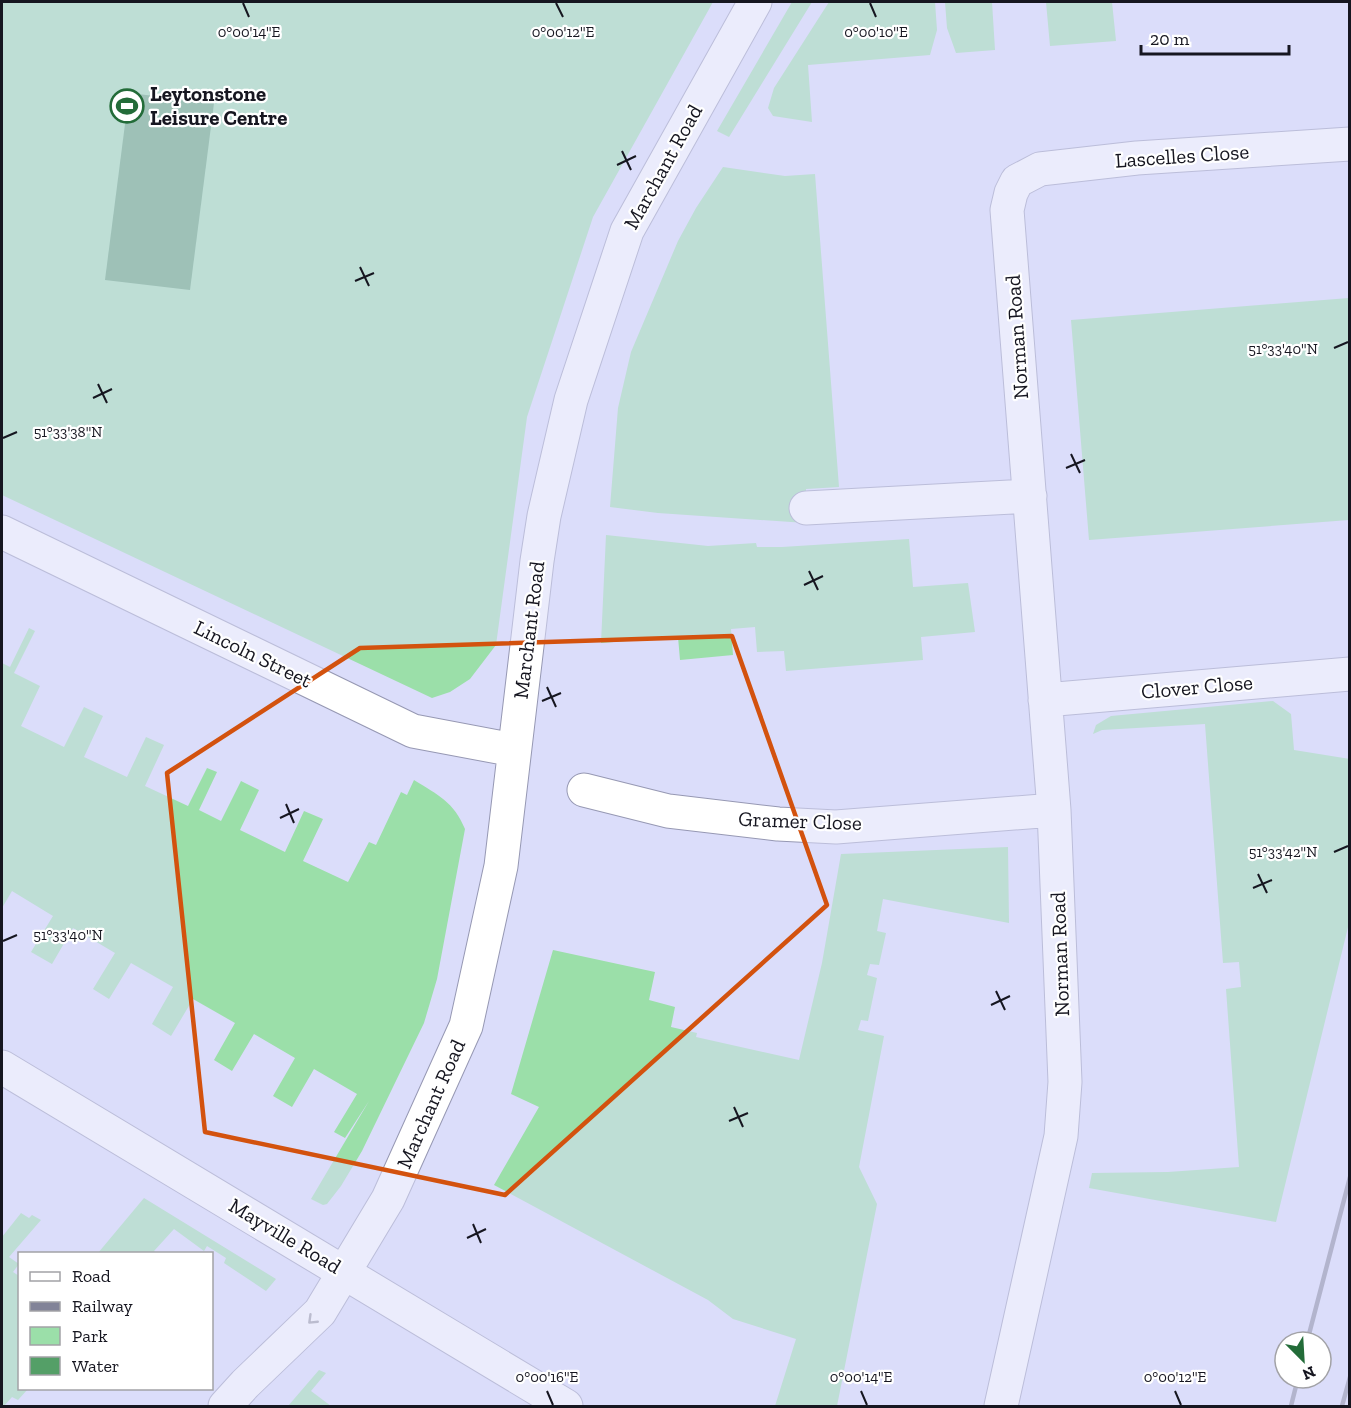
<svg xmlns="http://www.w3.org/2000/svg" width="1351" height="1408" viewBox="0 0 1351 1408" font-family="'Zilla Slab',serif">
  <rect width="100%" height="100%" fill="#dbddfa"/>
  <path fill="#9bdfa9" d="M 2,2 L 713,2 L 593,217 L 527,417 L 496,645 L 470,679 L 450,692 L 432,698 L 2,495 Z
    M 792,2 L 812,2 L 729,137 L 717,131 Z
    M 829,2 L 935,2 L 937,30 L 930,55 L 808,65 L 812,122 L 773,116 L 768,108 L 774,88 Z
    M 945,2 L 992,2 L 995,50 L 956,53 L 947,28 Z
    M 1046,2 L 1112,2 L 1116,41 L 1050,46 Z
    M 723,167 L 785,176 L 815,174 L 839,487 L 806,489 L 806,523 L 658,513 L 610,507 L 618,408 L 631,352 L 678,241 L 696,208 Z
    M 1349,298 L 1349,520 L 1089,540 L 1071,320 Z
    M 606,535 L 708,546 L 756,543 L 757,547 L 782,547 L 909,539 L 913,587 L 968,583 L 975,632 L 921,637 L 923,660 L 786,671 L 784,651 L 757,652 L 755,627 L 731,629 L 733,655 L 680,660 L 678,637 L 601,643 Z
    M 29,628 L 35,631 L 14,673 L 40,686 L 21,726 L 64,747 L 84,707 L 103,716 L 84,757 L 127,777 L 146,737 L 164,745 L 145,786 L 188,806 L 207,768 L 217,772 L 199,810 L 221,821 L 241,781 L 259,790 L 240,830 L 285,852 L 304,811 L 323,819 L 303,861 L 348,882 L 369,842 L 376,845 L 401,792 L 407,795 L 414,780 C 438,795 454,802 465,829 L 437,979 L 424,1023 L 362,1151 L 341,1186 L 327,1204 L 323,1205 L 311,1199 L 369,1101 L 345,1138 L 334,1132 L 357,1094 L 314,1069 L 292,1107 L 273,1096 L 295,1058 L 254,1034 L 232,1071 L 214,1060 L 235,1023 L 193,999 L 171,1036 L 152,1024 L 173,987 L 131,963 L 109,999 L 93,989 L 115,953 L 73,928 L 52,964 L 31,952 L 53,916 L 12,891 L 2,908 L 2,663 L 10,667 Z
    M 1273,701 L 1291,714 L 1294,750 L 1350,759 L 1349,923 L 1276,1222 L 1089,1188 L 1092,1173 L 1168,1172 L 1239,1167 L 1226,989 L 1241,987 L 1239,962 L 1223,963 L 1205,724 L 1102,730 L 1093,734 L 1096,725 L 1111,716 Z
    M 1008,847 L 1009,923 L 883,899 L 877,931 L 886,933 L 879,965 L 870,964 L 867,975 L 877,978 L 868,1021 L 861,1020 L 858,1030 L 884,1036 L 859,1167 L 877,1204 L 837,1406 L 775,1406 L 796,1339 L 733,1319 L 708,1300 L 494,1185 L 539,1107 L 511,1094 L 553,950 L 655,972 L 649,1000 L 675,1007 L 671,1027 L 697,1033 L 696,1037 L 799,1060 L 822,963 L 841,854 Z
    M 144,1198 L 276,1279 L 266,1291 L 224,1263 L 226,1258 L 207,1246 L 204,1251 L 174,1229 L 154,1251 L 156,1253 L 98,1253 Z
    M 21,1213 L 29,1218 L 32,1215 L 41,1220 L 9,1257 L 19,1264 L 13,1272 L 19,1276 L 20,1388 L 28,1389 L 18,1400 L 12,1397 L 4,1406 L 2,1406 L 2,1237 Z
    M 319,1370 L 326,1373 L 311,1391 L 331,1406 L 288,1406 Z"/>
  <path fill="#549f67" d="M 129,93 L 214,103 L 190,290 L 105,280 Z"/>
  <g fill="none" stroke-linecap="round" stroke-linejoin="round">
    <g stroke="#9698b3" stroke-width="35">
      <path id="street" d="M 806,508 L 1030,496
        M 2,532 L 413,731 L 514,750
        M 1045,700 L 1350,674
        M 584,790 L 668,811 L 778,824 L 836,827 L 1054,810
        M 2,1067 L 566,1406
        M 225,1406 L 245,1384 L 320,1312 L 388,1199 L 466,1026 L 501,866 L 537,561 L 544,516 L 571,400 L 627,231 L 755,2
        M 1001,1406 L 1061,1136 L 1065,1082 L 1054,810 L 1007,210 L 1011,193 L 1017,181 L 1040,169 L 1137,158 L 1350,144"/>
    </g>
    <use href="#street" stroke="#fff" stroke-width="33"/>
    <path stroke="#828398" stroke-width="4.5" d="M 1307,1342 L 1350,1177
      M 1291,1406 L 1298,1378
      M 1342,1406 L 1350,1377"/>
  </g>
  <defs><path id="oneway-chevron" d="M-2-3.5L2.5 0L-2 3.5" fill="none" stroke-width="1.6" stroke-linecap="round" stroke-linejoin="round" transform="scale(1.5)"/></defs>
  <use stroke="#96969b" href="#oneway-chevron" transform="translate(312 1320) rotate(136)"/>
  <path d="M0 0H1351V1408H0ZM 732,636 L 827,905 L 505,1195 L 205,1132 L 167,773 L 360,648 Z" fill="#dbddfa" fill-opacity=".55" fill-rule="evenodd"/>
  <path fill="none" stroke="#d3520e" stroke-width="4.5" stroke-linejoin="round" d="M 732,636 L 827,905 L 505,1195 L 205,1132 L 167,773 L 360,648 Z"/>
  <path fill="none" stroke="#161620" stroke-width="2" d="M 243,3 L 249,17M 556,3 L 563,17M 870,3 L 876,17M 622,151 L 631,170M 617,165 L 636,156M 360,267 L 369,286M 355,281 L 374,273M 1334,348 L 1348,342M 98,384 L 107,403M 93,398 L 112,389M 3,438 L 17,432M 1071,454 L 1080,473M 1066,468 L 1085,460M 809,571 L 818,590M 804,585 L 823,576M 547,687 L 556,707M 542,701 L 561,693M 286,804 L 294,823M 280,818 L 299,809M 1334,852 L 1348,846M 1258,874 L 1267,893M 1253,888 L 1272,880M 3,941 L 17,935M 996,991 L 1005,1010M 991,1005 L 1010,996M 734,1107 L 743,1127M 729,1121 L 748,1113M 473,1224 L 481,1243M 467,1238 L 486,1229M 547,1391 L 553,1405M 861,1391 L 867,1405M 1175,1391 L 1181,1405"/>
  <defs>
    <g id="stadium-ring" transform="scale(1.725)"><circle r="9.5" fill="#fff" stroke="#236c39" stroke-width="1.5"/><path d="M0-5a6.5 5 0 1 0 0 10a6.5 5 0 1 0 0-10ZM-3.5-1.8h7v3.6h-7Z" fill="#236c39"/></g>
  </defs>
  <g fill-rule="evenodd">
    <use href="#stadium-ring" x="127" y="106"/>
  </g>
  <g text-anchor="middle" stroke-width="4.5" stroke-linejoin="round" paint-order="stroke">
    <g font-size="21" font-weight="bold" fill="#161620" stroke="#fff" text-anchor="start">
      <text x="150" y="101">Leytonstone<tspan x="150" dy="24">Leisure Centre</tspan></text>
    </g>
    <g font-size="21" fill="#161620" stroke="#fff">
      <text transform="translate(1182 156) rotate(-4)" y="7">Lascelles Close</text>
      <text transform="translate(663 167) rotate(-61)" y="7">Marchant Road</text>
      <text transform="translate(1017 337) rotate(-94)" y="7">Norman Road</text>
      <text transform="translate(529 630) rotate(-83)" y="7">Marchant Road</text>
      <text transform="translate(253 654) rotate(26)" y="7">Lincoln Street</text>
      <text transform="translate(1197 687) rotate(-5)" y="7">Clover Close</text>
      <text transform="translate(800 821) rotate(2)" y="7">Gramer Close</text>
      <text transform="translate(1060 954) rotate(-92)" y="7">Norman Road</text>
      <text transform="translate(431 1104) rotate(-66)" y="7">Marchant Road</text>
      <text transform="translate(285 1236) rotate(31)" y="7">Mayville Road</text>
    </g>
  </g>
  <g font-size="15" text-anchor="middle" fill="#161620" stroke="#fff" stroke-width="4.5" stroke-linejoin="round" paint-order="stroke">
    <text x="249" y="37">0°00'14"E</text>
    <text x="563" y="37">0°00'12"E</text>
    <text x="876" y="37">0°00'10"E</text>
    <text x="1283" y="354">51°33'40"N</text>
    <text x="68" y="437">51°33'38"N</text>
    <text x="1283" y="857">51°33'42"N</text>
    <text x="68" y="940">51°33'40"N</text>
    <text x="547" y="1382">0°00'16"E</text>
    <text x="861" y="1382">0°00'14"E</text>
    <text x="1175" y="1382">0°00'12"E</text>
  </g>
  <rect width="1351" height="1408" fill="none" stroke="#161620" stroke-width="6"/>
  <rect x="18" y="1252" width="195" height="138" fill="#ffffff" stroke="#a2a2a6" stroke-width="1.5"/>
  <rect x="30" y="1272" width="30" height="9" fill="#ffffff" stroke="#a2a2a6" stroke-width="1.5"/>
  <text x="72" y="1282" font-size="18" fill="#161620">Road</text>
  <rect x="30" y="1302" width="30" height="9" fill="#828398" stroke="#a2a2a6" stroke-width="1.5"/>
  <text x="72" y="1312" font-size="18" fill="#161620">Railway</text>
  <rect x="30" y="1327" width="30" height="18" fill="#9bdfa9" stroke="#a2a2a6" stroke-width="1.5"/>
  <text x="72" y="1342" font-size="18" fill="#161620">Park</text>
  <rect x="30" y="1357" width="30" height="18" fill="#549f67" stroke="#a2a2a6" stroke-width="1.5"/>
  <text x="72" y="1372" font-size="18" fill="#161620">Water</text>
  <g transform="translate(1303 1360) rotate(156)"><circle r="28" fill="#ffffff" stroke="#a2a2a6" stroke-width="1.5"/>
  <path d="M0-4.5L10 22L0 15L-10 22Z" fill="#236c39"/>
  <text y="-9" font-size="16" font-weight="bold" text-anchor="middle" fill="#161620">N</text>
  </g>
  <path d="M1141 45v9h148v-9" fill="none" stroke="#161620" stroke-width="3"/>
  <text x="1150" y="45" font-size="18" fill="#161620" stroke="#ffffff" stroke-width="4.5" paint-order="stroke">20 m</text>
</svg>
